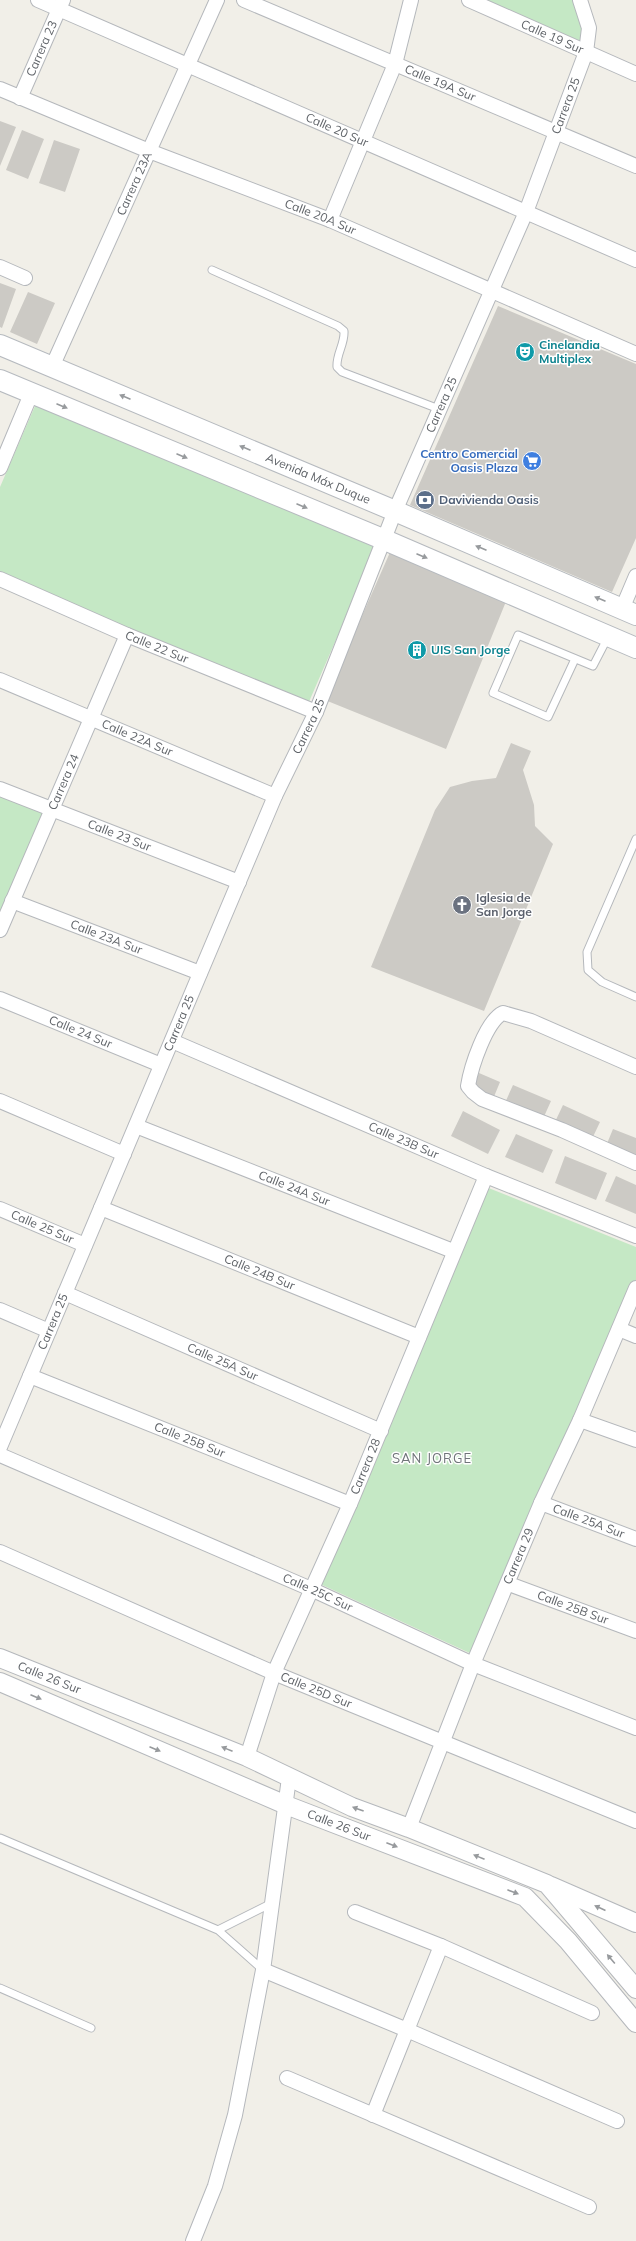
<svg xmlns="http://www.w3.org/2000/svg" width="636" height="2241" viewBox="0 0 636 2241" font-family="Mulish,sans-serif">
  <rect width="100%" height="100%" fill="#f1efe8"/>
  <path fill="#c5e8c5" d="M 476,0 L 577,0 L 585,25 L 582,47 Z
    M 38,399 L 379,541 L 308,704 L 120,628 L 0,572 L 0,487 Z
    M 0,796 L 44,814 L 0,919 Z
    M 486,1187 L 636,1247 L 636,1280 L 474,1655 L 318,1583 Z"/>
  <path fill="#cccac5" d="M 0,121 L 16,127 L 0,166 Z
    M 22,130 L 44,139 L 28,179 L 6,170 Z
    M 54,140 L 80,149 L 65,192 L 39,183 Z
    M 0,283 L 16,289 L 2,328 L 0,327 Z
    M 28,292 L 55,303 L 37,344 L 10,332 Z
    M 498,306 L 636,364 L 636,538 L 612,592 L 410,505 Z
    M 391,550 L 507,599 L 446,749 L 325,700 Z
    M 511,743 L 531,751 L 523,770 L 534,805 L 535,826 L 553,844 L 484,1011 L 371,967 L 435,810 L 450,787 L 472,781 L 496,778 Z
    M 479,1073 L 500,1082 L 493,1099 L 472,1090 Z
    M 513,1085 L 551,1101 L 542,1121 L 504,1105 Z
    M 563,1105 L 600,1122 L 591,1141 L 554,1124 Z
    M 463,1111 L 500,1130 L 488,1154 L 451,1136 Z
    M 613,1129 L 636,1138 L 636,1159 L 606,1146 Z
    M 516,1134 L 553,1150 L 543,1173 L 505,1157 Z
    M 565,1156 L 607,1173 L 596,1200 L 555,1183 Z
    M 616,1176 L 636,1185 L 636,1214 L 605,1201 Z"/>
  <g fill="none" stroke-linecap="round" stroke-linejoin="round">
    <g stroke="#b5b8bc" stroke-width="9">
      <path id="service" d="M 212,270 L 338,326 L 344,331 C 345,344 336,354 337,367 L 342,372 L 439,409
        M 575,659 L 548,717 L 493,693 L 518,635 L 593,666 L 608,637
        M 636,839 L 587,952 L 588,970 L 602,982 L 636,997
        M 0,1838 L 218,1930 L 272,1903
        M 218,1930 L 263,1970
        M 0,1988 L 91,2028"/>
    </g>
    <g stroke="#b5b8bc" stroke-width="16">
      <g id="minor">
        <path id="s1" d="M 38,0 L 636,260"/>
        <path id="s2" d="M 244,0 L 636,166"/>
        <path id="s3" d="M 469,0 L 636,74"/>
        <path id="s4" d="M 0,89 L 149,151 L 330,220 L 636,354"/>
        <path id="s5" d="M 20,98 L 63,0"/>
        <path d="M 330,220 L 395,64 L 411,0"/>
        <path d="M 0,267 L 25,278"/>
        <path id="s6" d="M 52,367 L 217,0"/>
        <path d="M 0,468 L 31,394"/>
        <path id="s7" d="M 0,579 L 127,635 L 316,712"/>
        <path d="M 622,609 L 636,576"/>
        <path id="s8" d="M 0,680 L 275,796"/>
        <path id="s9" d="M 0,789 L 239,882"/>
        <path id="s10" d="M 12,901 L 200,973"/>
        <path id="s11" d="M 0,930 L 127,635"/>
        <path id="s12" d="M 0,999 L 161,1065"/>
        <path id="s13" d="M 172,1041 L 486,1176 L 636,1236"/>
        <path d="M 636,1067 L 531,1021 L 503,1013 C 486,1021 471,1067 468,1086 L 473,1092 L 482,1099 L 562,1130 L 636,1163"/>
        <path d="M 0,1101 L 124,1154"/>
        <path id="s14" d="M 136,1126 L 453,1251"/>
        <path id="s15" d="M 101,1208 L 419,1337"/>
        <path id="s16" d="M 0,1209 L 85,1245"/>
        <path id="s17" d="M 65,1293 L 381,1431"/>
        <path d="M 0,1310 L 49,1331"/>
        <path d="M 619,1329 L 636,1336"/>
        <path id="s18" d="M 30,1376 L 350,1504"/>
        <path d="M 580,1420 L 636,1440"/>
        <path id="s19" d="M 0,1447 L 275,796 L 316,712 L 395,511 L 526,212 L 586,52 L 589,28 L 580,0"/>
        <path id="s20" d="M 0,1455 L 311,1589 L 473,1664 L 636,1728"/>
        <path id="s21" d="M 541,1503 L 636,1539"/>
        <path id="s22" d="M 0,1552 L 274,1673 L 636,1821"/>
        <path id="s23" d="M 509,1584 L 636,1631"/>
        <path id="s24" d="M 247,1757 L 274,1673 L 350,1504 L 486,1176"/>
        <path id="s25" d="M 409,1828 L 473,1664 L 541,1503 L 580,1420 L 636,1288"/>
        <path d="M 355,1912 L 441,1946 L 592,2013"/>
        <path d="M 263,1970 L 407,2030 L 441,1946"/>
        <path d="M 287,2078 L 589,2207"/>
        <path d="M 373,2115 L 407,2030 L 617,2121"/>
        <path d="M 193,2241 L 215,2186 L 235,2115 L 263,1970 L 289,1778"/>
      </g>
    </g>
    <g stroke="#b5b8bc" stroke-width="20">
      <g id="tertiary">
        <path id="s26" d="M 0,1658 L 247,1757 L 352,1807 L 409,1828 L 547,1884 L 636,1989"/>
        <path id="s27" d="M 0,1682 L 286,1805 L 525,1897 L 568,1941 L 636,2023"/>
        <path d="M 551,1886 L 636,1923"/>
      </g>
    </g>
    <g stroke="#b6babf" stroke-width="22">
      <g id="secondary">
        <path id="s28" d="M 0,345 L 395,511 L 636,615"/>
        <path d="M 0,380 L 385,540 L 636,648"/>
      </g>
    </g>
    <use href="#service" stroke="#fff" stroke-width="7"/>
    <use href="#minor" stroke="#fff" stroke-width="14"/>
    <use href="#tertiary" stroke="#fff" stroke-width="18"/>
    <use href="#secondary" stroke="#fff" stroke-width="20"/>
  </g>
  <defs><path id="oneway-solid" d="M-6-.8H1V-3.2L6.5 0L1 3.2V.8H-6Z"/></defs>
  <g fill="#979a9d">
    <use href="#oneway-solid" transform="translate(125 397) rotate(-157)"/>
    <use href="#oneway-solid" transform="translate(62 406) rotate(23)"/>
    <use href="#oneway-solid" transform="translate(245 448) rotate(-157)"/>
    <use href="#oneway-solid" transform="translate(182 456) rotate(23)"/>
    <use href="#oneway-solid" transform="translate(302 506) rotate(23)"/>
    <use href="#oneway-solid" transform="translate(481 548) rotate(-157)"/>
    <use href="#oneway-solid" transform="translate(422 556) rotate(23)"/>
    <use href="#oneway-solid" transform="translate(600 599) rotate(-157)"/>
    <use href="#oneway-solid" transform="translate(36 1697) rotate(23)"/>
    <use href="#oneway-solid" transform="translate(155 1749) rotate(23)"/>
    <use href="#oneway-solid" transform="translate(227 1749) rotate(-158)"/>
    <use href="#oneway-solid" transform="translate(358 1809) rotate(-160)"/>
    <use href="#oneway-solid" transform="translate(392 1845) rotate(21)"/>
    <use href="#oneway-solid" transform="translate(479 1857) rotate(-158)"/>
    <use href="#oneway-solid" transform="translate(513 1892) rotate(21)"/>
    <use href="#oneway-solid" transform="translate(600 1908) rotate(-156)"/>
    <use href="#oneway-solid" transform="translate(611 1959) rotate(-130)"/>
  </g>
  <defs>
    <g id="theatre-disc" transform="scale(1)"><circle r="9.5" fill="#0f9aa8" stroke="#fff"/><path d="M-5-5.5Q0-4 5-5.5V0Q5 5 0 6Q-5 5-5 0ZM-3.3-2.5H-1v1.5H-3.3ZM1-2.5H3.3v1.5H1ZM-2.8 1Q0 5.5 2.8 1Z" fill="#fff"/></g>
    <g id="supermarket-disc" transform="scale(1)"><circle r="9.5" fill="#3f7fe0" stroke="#fff"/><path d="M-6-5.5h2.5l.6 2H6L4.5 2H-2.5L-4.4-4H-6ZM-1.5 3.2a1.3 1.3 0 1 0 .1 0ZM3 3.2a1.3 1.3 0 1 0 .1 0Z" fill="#fff"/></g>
    <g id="bank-disc" transform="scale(1)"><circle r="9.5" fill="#5c6f8a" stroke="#fff"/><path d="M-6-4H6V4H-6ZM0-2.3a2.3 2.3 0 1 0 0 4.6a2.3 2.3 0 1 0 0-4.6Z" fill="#fff"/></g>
    <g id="building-disc" transform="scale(1)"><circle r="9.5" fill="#0f9aa8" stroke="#fff"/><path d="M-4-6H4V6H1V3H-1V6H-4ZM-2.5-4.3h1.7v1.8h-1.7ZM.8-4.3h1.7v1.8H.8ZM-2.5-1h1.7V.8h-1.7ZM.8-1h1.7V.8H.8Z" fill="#fff"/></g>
    <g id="church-disc" transform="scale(1)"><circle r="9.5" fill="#6b7280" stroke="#fff"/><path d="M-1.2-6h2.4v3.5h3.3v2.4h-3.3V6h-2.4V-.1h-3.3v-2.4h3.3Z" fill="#fff"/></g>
  </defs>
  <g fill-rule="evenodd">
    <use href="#theatre-disc" x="525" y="352"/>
    <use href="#supermarket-disc" x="532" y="461"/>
    <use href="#bank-disc" x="425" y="500"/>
    <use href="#building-disc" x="417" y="650"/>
    <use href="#church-disc" x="462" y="905"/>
  </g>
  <g text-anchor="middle" stroke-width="3" stroke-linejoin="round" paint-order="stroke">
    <g font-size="12" fill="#5f6368" stroke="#fff">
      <text dy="4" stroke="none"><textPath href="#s3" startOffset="91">Calle 19 Sur</textPath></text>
      <text dy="4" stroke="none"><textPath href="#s5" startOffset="54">Carrera 23</textPath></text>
      <text dy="4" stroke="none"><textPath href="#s2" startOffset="213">Calle 19A Sur</textPath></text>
      <text dy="4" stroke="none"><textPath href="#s19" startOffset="1456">Carrera 25</textPath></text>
      <text dy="4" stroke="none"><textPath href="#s1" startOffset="326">Calle 20 Sur</textPath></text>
      <text dy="4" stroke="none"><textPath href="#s6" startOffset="201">Carrera 23A</textPath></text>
      <text dy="4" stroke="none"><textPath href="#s4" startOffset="345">Calle 20A Sur</textPath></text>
      <text dy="4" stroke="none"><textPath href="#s19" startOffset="1132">Carrera 25</textPath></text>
      <text dy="4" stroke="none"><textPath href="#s28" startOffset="345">Avenida Máx Duque</textPath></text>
      <text dy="4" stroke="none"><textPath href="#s7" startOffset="171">Calle 22 Sur</textPath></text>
      <text dy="4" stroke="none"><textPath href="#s19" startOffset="784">Carrera 25</textPath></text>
      <text dy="4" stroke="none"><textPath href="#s8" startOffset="149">Calle 22A Sur</textPath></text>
      <text dy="4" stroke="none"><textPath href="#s11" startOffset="161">Carrera 24</textPath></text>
      <text dy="4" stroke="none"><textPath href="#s9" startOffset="128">Calle 23 Sur</textPath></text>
      <text dy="4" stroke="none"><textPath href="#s10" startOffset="101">Calle 23A Sur</textPath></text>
      <text dy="4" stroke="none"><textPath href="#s19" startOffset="460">Carrera 25</textPath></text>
      <text dy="4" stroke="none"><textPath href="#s12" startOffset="87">Calle 24 Sur</textPath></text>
      <text dy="4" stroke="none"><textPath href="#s13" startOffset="252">Calle 23B Sur</textPath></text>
      <text dy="4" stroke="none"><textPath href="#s14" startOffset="170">Calle 24A Sur</textPath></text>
      <text dy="4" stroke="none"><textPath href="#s16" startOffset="46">Calle 25 Sur</textPath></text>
      <text dy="4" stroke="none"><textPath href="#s15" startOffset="171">Calle 24B Sur</textPath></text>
      <text dy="4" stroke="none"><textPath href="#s19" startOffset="136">Carrera 25</textPath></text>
      <text dy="4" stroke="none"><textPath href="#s17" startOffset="172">Calle 25A Sur</textPath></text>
      <text dy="4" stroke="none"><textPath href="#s18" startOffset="172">Calle 25B Sur</textPath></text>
      <text dy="4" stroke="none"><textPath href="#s24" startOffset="314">Carrera 28</textPath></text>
      <text dy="4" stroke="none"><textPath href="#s21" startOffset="51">Calle 25A Sur</textPath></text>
      <text dy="4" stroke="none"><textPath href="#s25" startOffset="293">Carrera 29</textPath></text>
      <text dy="4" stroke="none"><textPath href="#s20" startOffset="346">Calle 25C Sur</textPath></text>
      <text dy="4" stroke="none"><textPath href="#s23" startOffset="68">Calle 25B Sur</textPath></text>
      <text dy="4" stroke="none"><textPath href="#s26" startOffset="53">Calle 26 Sur</textPath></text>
      <text dy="4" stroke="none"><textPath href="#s22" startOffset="345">Calle 25D Sur</textPath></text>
      <text dy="4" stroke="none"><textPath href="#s27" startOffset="368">Calle 26 Sur</textPath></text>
    </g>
    <g font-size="12" font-weight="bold" fill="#0d838f" stroke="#fff" text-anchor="start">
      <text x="539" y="349">Cinelandia<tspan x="539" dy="14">Multiplex</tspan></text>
      <text x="431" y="654">UIS San Jorge</text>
    </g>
    <g font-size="12" font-weight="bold" fill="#366cbe" stroke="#fff" text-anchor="end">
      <text x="518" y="458">Centro Comercial<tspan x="518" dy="14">Oasis Plaza</tspan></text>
    </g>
    <g font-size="12" font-weight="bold" fill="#4e5e75" stroke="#fff" text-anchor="start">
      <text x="439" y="504">Davivienda Oasis</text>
    </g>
    <g font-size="12" font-weight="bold" fill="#5b616d" stroke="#fff" text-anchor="start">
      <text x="476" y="902">Iglesia de<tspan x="476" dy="14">San Jorge</tspan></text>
    </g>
    <g font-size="13" letter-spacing="1" fill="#70757a" stroke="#fff">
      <text x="432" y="1463">SAN JORGE</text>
    </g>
  </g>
</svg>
